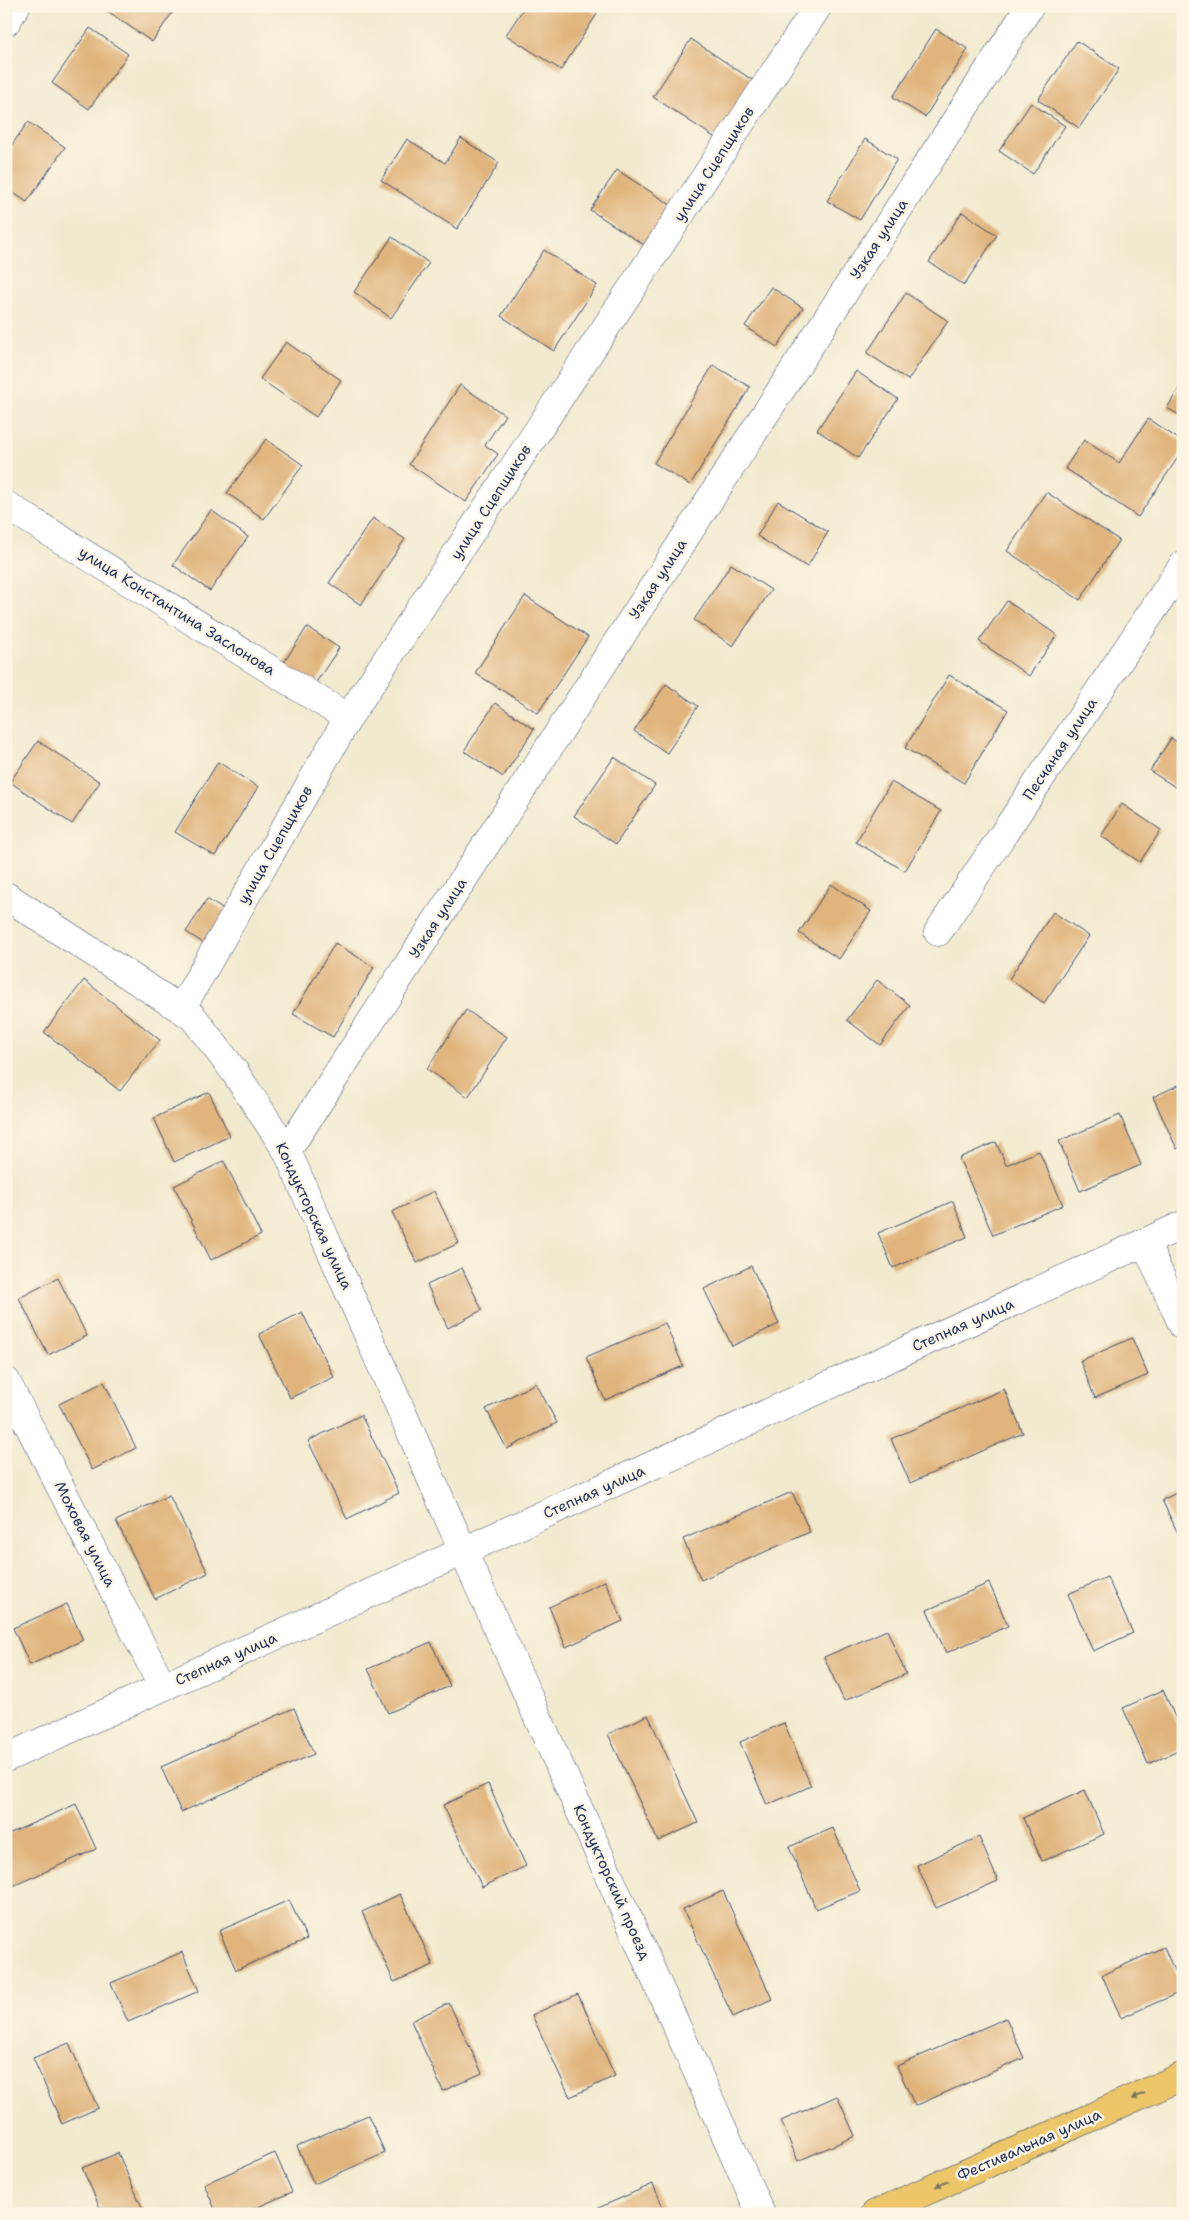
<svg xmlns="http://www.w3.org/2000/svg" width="1189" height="2220" viewBox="0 0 1189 2220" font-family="'Shantell Sans',sans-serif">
  <rect width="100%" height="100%" fill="#fcf5e5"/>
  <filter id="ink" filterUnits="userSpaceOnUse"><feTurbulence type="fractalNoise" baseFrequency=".02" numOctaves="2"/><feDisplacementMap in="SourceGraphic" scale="10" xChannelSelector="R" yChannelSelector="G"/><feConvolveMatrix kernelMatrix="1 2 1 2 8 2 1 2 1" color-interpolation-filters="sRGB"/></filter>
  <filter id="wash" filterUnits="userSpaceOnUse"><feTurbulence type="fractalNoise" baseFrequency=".0096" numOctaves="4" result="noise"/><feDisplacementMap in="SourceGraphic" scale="20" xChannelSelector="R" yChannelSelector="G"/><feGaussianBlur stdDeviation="1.12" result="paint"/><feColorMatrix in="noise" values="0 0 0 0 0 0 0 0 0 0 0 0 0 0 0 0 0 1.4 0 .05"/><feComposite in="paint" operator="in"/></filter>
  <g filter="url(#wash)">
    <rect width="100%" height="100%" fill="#f2eacf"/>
    <g id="blocks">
      <path fill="#e0b47c" d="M 105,6 L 177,6 L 152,42 L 103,8 Z
        M 525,6 L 585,6 L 597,14 L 561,70 L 506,35 Z
        M 90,28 L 128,54 L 89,109 L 52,83 Z
        M 936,29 L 968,49 L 925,117 L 893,97 Z
        M 691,39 L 761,86 L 723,143 L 653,97 Z
        M 1077,41 L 1119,69 L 1079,128 L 1038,100 Z
        M 1031,103 L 1065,126 L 1033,174 L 999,151 Z
        M 28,122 L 65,147 L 27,202 L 6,188 L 6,153 Z
        M 461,138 L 499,163 L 457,229 L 381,180 L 407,139 L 445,163 Z
        M 865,139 L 897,159 L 860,220 L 827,201 Z
        M 617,170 L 685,214 L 658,254 L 590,210 Z
        M 962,212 L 997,235 L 964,285 L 929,262 Z
        M 392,237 L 429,263 L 391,318 L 354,292 Z
        M 544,250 L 597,285 L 554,351 L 501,316 Z
        M 771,287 L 803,308 L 777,347 L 745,326 Z
        M 906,293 L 948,321 L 908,380 L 867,353 Z
        M 286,342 L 341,380 L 316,417 L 260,379 Z
        M 713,365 L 750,387 L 690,485 L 654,463 Z
        M 856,371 L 898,399 L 858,458 L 817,430 Z
        M 1183,382 L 1183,417 L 1167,408 Z
        M 460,385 L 505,415 L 485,445 L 498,454 L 466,502 L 409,464 Z
        M 1148,419 L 1183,442 L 1183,450 L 1138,517 L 1065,468 L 1084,440 L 1119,463 Z
        M 266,439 L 303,465 L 264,519 L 227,493 Z
        M 1046,492 L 1119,540 L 1080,600 L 1007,551 Z
        M 778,501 L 828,532 L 807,567 L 757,536 Z
        M 211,510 L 248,537 L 210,591 L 173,565 Z
        M 373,518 L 405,539 L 361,605 L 329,583 Z
        M 731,564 L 771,590 L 733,646 L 694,620 Z
        M 525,596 L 588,637 L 538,713 L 475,673 Z
        M 1007,601 L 1057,635 L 1029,676 L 979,641 Z
        M 307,627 L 339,648 L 313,687 L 281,667 Z
        M 949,675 L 1008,710 L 964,783 L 905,748 Z
        M 666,684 L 698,706 L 667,753 L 634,731 Z
        M 495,703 L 534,729 L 503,777 L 464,751 Z
        M 1171,738 L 1183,746 L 1183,792 L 1150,771 Z
        M 38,741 L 100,782 L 72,824 L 10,782 Z
        M 614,757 L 655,785 L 616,844 L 574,816 Z
        M 218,762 L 258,787 L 215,856 L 175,832 Z
        M 891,782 L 941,811 L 905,871 L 856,842 Z
        M 1122,804 L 1161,830 L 1140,862 L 1101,836 Z
        M 831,884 L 871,911 L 839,959 L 799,933 Z
        M 207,899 L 236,918 L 216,951 L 186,932 Z
        M 1053,912 L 1089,936 L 1044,1003 L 1009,979 Z
        M 335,943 L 374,967 L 333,1037 L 293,1014 Z
        M 84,980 L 160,1040 L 120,1091 L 44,1032 Z
        M 877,980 L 910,1005 L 880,1045 L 847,1020 Z
        M 466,1010 L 507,1037 L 468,1097 L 427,1069 Z
        M 1183,1083 L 1183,1146 L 1177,1149 L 1153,1097 Z
        M 209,1092 L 230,1136 L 174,1162 L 154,1118 Z
        M 1120,1115 L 1141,1165 L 1080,1191 L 1059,1141 Z
        M 996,1142 L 1006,1165 L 1039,1151 L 1063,1205 L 993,1235 L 959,1158 Z
        M 224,1161 L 261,1235 L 211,1260 L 174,1186 Z
        M 434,1191 L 459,1243 L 417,1263 L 392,1212 Z
        M 953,1201 L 967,1237 L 893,1268 L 878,1233 Z
        M 751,1266 L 779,1324 L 732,1346 L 704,1289 Z
        M 462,1268 L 482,1310 L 448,1328 L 427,1285 Z
        M 58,1278 L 87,1336 L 48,1355 L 19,1298 Z
        M 302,1312 L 334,1377 L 290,1398 L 259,1334 Z
        M 665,1323 L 683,1366 L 605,1400 L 586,1357 Z
        M 1132,1338 L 1148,1375 L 1095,1398 L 1080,1361 Z
        M 104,1382 L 136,1448 L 92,1470 L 59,1404 Z
        M 536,1383 L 557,1423 L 507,1449 L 486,1409 Z
        M 1004,1389 L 1023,1433 L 910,1483 L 891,1439 Z
        M 361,1415 L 399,1493 L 347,1519 L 308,1441 Z
        M 1183,1490 L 1183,1544 L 1162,1500 Z
        M 792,1492 L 810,1532 L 701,1580 L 683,1539 Z
        M 169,1495 L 208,1573 L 155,1599 L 116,1521 Z
        M 1107,1577 L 1133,1633 L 1093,1651 L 1068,1594 Z
        M 605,1581 L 623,1621 L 566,1647 L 549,1607 Z
        M 989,1583 L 1008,1626 L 946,1653 L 927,1610 Z
        M 67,1604 L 83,1640 L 30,1665 L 13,1628 Z
        M 887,1630 L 906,1674 L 844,1701 L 824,1657 Z
        M 431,1642 L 450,1686 L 388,1713 L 368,1669 Z
        M 1163,1690 L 1183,1735 L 1183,1749 L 1148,1764 L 1123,1708 Z
        M 294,1708 L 314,1754 L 181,1812 L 161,1767 Z
        M 648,1715 L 698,1823 L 658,1841 L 608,1734 Z
        M 784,1723 L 811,1786 L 767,1805 L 740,1742 Z
        M 488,1784 L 526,1866 L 482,1887 L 443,1805 Z
        M 1085,1790 L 1104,1834 L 1042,1861 L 1023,1818 Z
        M 76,1804 L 96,1849 L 6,1889 L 6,1835 Z
        M 833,1828 L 860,1891 L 816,1909 L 789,1847 Z
        M 979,1837 L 998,1881 L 936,1908 L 917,1865 Z
        M 723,1891 L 772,1999 L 733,2017 L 683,1909 Z
        M 400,1894 L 433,1965 L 394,1982 L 362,1912 Z
        M 289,1900 L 307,1939 L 236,1970 L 219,1931 Z
        M 1164,1947 L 1183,1991 L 1121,2018 L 1102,1975 Z
        M 182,1952 L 199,1991 L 128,2022 L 111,1983 Z
        M 578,1994 L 615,2076 L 570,2097 L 532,2015 Z
        M 449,2003 L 482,2073 L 443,2091 L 411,2021 Z
        M 1006,2018 L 1024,2058 L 915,2106 L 897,2066 Z
        M 69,2043 L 98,2108 L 62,2124 L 33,2058 Z
        M 837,2096 L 855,2136 L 798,2161 L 781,2121 Z
        M 368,2115 L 385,2153 L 314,2184 L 297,2146 Z
        M 118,2153 L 145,2214 L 103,2214 L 82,2168 Z
        M 275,2153 L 292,2192 L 242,2214 L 217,2214 L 204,2184 Z
        M 653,2184 L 666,2214 L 598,2214 L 596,2209 Z"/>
    </g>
  </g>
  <g filter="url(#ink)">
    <use href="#blocks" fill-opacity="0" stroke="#3b4b6f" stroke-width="1"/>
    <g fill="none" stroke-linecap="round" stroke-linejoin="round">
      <g stroke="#3b4b6f" stroke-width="29">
        <path id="minor" d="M 6,22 L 16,6
          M 6,505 L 348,718
          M 6,896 L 193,1017 L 234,1071 L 287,1151 L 463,1551 L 761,2214
          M 938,932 L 1183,565
          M 181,1009 L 348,718 L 818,6
          M 287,1151 L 1030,6
          M 1145,1242 L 1183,1326
          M 6,1381 L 163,1687
          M 6,1758 L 1183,1225"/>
      </g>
      <g stroke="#3b4b6f" stroke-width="29">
        <path id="primary" d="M 875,2214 L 1183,2076"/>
      </g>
      <use href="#minor" stroke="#fff" stroke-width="28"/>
      <use href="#primary" stroke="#ecc669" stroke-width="28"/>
    </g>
    <defs><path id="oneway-solid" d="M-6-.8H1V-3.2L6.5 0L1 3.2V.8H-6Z" transform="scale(1.25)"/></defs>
    <g fill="#797363">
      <use href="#oneway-solid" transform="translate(1138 2096) rotate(156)"/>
      <use href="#oneway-solid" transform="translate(942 2184) rotate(156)"/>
    </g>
  </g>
  <g text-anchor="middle" stroke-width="5" stroke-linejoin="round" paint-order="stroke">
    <g font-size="15" fill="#1b2f5e" stroke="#fcf5e5">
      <text transform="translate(714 164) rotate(-57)" y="5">улица Сцепщиков</text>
      <text transform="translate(879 239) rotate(-57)" y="5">Узкая улица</text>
      <text transform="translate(491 502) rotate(-57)" y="5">улица Сцепщиков</text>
      <text transform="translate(658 579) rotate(-57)" y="5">Узкая улица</text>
      <text transform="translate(177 611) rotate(32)" y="5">улица Константина Заслонова</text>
      <text transform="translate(1060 749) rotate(-56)" y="5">Песчаная улица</text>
      <text transform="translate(275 845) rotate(-60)" y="5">улица Сцепщиков</text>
      <text transform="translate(438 918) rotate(-57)" y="5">Узкая улица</text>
      <text transform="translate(314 1216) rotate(65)" y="5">Кондукторская улица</text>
      <text transform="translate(963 1325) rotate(-24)" y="5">Степная улица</text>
      <text transform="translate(594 1492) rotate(-24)" y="5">Степная улица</text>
      <text transform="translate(85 1534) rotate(63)" y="5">Моховая улица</text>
      <text transform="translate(226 1659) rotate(-24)" y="5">Степная улица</text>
      <text transform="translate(612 1882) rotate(66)" y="5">Кондукторский проезд</text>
      <text transform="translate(1029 2145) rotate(-24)" y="5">Фестивальная улица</text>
    </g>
  </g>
  <rect width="1189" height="2220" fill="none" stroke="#fcf5e5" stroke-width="25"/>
</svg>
